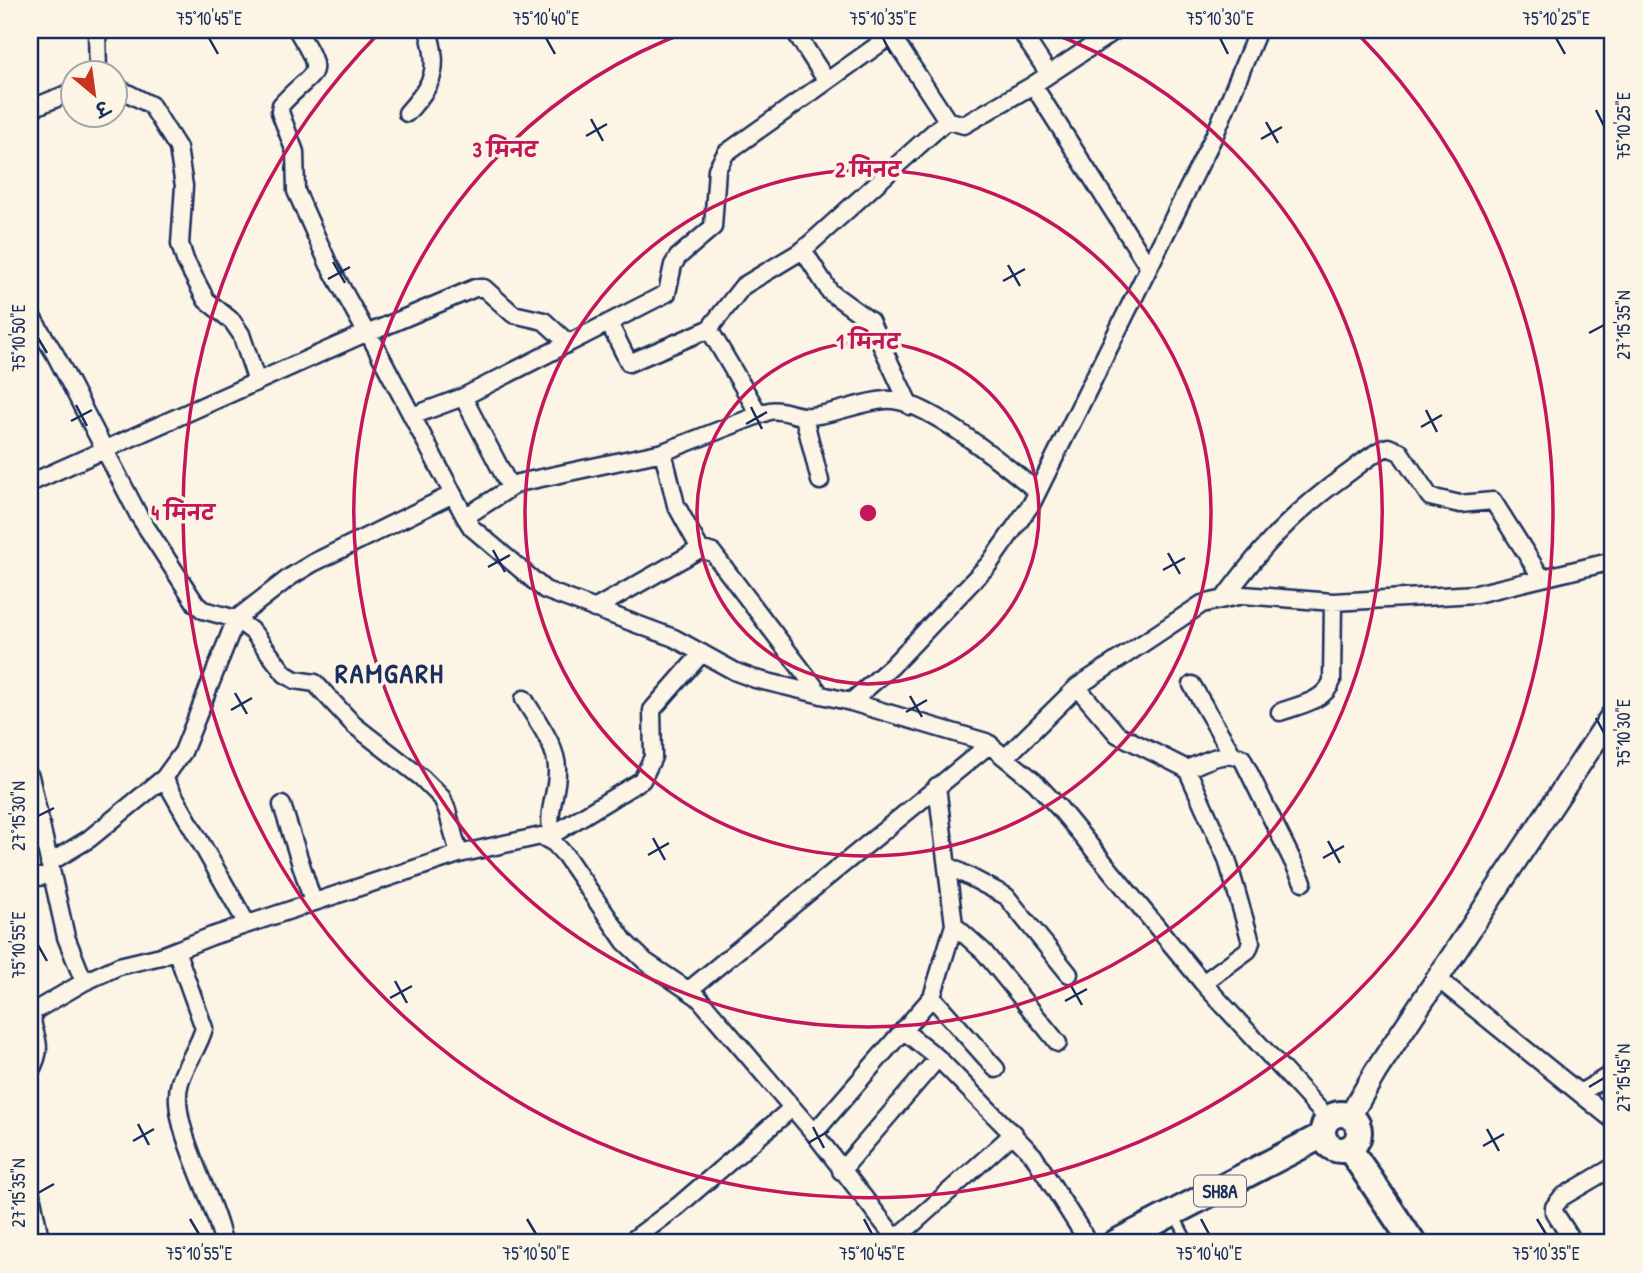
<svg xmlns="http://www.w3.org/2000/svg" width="1643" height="1273" viewBox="0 0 1643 1273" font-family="'Patrick Hand','Playpen Sans Deva',sans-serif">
  <rect width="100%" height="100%" fill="#fcf5e5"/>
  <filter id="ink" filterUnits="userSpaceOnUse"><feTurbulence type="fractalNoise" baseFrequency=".0143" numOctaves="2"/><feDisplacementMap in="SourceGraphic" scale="14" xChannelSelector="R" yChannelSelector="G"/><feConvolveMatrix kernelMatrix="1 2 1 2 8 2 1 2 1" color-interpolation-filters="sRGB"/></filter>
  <g filter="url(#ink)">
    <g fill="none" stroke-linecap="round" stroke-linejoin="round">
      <g stroke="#1b2f5e" stroke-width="13">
        <path id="service" d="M 1175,1216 L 1189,1243"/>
      </g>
      <g stroke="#1b2f5e" stroke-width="21">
        <path id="minor" d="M 97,30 L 98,74
          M 297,30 C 328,80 314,68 281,105 L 280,112 L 295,152 L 296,191 L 329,265 L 366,332
          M 794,30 L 826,80
          M 888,30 L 947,120 L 964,125 L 1033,85 L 1116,30
          M 1020,30 L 1049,74
          M 1033,85 L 1148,266
          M 116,87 L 151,105 L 178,148 L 184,186 L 180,244 L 185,260 L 206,300 L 232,321 L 241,334 L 257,382
          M 30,109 L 74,91
          M 407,113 C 434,82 440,71 428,30
          M 803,250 L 830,292 L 870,321 L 910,406
          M 30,314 L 55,354 L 139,516 L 196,604 L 203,610 L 236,619 L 253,632 L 285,674 L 295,680 L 315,683 L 354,725 L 422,778 L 442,798 L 447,810 L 459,854
          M 609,323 L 629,363 L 709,329 L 743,286 L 803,250 L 947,120
          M 709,329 L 759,414
          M 369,333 L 475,288 L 484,288 L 513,314 L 544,321 L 568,343
          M 463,397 L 510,487
          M 412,416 L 463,397 L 667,293 L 673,265 L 678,257 L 713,227 L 717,169 L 726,153 L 892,35
          M 804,417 L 820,481
          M 663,452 L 676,505 L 700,549
          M 30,483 L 368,332 L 465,517 L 472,528 L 545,590 L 674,638 L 736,672 L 755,679 L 851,702 L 986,742 L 1035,782 L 1060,809 L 1203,983 L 1328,1119
          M 465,517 L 518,483 L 663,452 L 769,411 C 784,408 796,418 811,416 C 836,414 860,402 885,400 C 923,396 1007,467 1037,491
          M 1225,597 C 1264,544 1294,512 1347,474 C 1360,465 1373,452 1388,447 L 1400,452 L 1430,497 L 1460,504 L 1493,501 L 1541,577
          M 594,609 L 700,549 L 713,553 L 821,695
          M 1192,685 L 1232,754
          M 1077,687 L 1117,734 L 1187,769 L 1227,859 L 1251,942 L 1248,950 L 1203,983
          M 524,699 C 535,718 557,746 557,769 C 558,793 546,811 552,835
          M 851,702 L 892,666 L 989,564 L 1032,503 L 1216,132 L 1258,30
          M 1280,712 C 1299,705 1325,701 1332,681 L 1333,602
          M 1006,757 L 1077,687 L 1202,604 L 1243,595 L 1333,602 L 1476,594 L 1613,561
          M 1187,769 C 1204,762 1224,750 1242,758 L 1303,882
          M 30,776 L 66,937 L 84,982
          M 164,778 L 247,924
          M 282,805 L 313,902
          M 547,838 L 642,780 L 653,757 L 652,710 L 702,653
          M 49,863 L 89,839 L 164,778 L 183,752 L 236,619 L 290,577 L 313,563 L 451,495
          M 947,865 L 1006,896 L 1069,974
          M 30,879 L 52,874
          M 954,925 L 984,952 L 1058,1043
          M 176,950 L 204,1028 C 199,1047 186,1063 180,1082 C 167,1123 216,1199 223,1243
          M 1437,978 L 1613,1120
          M 689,990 L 990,744
          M 932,997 L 996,1069
          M 904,1031 L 938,1058 L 1033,1155 L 1089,1243
          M 30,1072 C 49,1038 27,1035 34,1011 L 84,982 L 119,966 L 161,956 L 212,936 L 459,854 L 541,836 L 554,843 L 565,855 L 625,942 L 646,962 L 698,997 L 814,1133 L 899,1243
          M 1580,1093 L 1613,1073
          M 814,1133 L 932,997 L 954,925 L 937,786
          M 841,1171 L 938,1058
          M 30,1189 L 41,1243
          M 896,1239 L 1014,1133
          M 629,1243 L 678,1206 L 792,1108
          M 1574,1243 L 1554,1212 L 1554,1207 L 1562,1197 L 1613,1167"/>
      </g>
      <g stroke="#1b2f5e" stroke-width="26">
        <path id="secondary" d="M 1350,1116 L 1376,1071 L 1613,714"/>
      </g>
      <g stroke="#1b2f5e" stroke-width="30">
        <path id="primary" d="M1323 1132a18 18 0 1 1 36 0a18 18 0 1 1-36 0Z
          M 1349,1148 L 1413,1243
          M 1115,1243 L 1323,1135"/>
      </g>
      <use href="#service" stroke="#fcf5e5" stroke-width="8"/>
      <use href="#minor" stroke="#fcf5e5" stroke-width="16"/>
      <use href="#secondary" stroke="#fcf5e5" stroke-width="21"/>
      <use href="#primary" stroke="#fcf5e5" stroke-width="24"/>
    </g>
  </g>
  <path fill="none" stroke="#1b2f5e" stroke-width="2.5" d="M 209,38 L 218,54M 546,38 L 555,54M 883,38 L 891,54M 1220,38 L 1228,54M 1556,38 L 1565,54M 1596,110 L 1604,126M 591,119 L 603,141M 1266,122 L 1278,143M 586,136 L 607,124M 1261,139 L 1282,127M 333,262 L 345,283M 1008,265 L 1020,286M 328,279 L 350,267M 1003,281 L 1025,269M 1589,333 L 1604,325M 38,338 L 47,353M 76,405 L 87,426M 751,407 L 762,429M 1426,410 L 1437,432M 71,421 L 92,410M 746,424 L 767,412M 1421,427 L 1442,415M 493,550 L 505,572M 1168,553 L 1180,574M 488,567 L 510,555M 1163,570 L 1185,558M 235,693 L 247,714M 910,696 L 922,717M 231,710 L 252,698M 906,712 L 927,700M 1596,718 L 1604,733M 38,816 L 54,808M 653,838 L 665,860M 1328,841 L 1340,863M 648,855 L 669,843M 1323,858 L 1344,846M 38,945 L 47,961M 395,981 L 407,1003M 1070,984 L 1082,1005M 390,998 L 412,986M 1065,1001 L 1087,989M 1589,1087 L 1604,1078M 138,1124 L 149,1145M 813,1127 L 824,1148M 1487,1129 L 1499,1151M 133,1141 L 154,1129M 808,1143 L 829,1131M 1483,1146 L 1504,1134M 38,1193 L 54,1184M 190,1219 L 199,1234M 527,1219 L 536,1234M 864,1219 L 872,1234M 1201,1219 L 1209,1234M 1537,1219 L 1546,1234"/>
  <g fill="none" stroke="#c2185b" stroke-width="3.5">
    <circle cx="868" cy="513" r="171"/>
    <circle cx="868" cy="513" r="343"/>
    <path d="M1044 30A514 514 0 1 1 692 30"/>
    <path d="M1357 33A685 685 0 1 1 379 33"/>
  </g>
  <g text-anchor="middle" stroke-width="7" stroke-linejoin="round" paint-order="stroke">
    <rect fill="#fcf5e5" stroke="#5e6a86" stroke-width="2" x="1194" y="1175.5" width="52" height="31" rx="5"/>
    <g font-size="19" font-weight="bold" fill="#1b2f5e">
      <text x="1220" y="1198">SH8A</text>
    </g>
    <g font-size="28" font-weight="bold" letter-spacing="2" fill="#1b2f5e" stroke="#fcf5e5">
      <text x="390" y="683">RAMGARH</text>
    </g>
  </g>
  <circle cx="868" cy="513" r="10" fill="#c2185b" stroke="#fcf5e5" stroke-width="3.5"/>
  <g font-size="21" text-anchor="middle" font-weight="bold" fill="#c2185b" stroke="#fcf5e5" stroke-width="7" stroke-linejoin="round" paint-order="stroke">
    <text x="505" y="157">3 मिनट</text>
    <text x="868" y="177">2 मिनट</text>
    <text x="868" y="349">1 मिनट</text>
    <text x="183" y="520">4 मिनट</text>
  </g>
  <rect width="1643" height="1273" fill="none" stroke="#fcf5e5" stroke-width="77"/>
  <g transform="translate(94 94) rotate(151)"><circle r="33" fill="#fcf5e5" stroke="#a2a6af" stroke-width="2"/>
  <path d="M0-5L12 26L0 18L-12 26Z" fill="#c8321e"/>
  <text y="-10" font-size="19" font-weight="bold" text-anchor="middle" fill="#1b2f5e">उ</text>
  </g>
  <rect x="38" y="38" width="1566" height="1196" fill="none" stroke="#1b2f5e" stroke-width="2.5"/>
  <g font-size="18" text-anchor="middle" fill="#1b2f5e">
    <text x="209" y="25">75°10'45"E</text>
    <text x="546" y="25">75°10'40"E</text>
    <text x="883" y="25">75°10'35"E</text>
    <text x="1220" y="25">75°10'30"E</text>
    <text x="1556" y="25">75°10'25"E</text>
    <text transform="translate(1624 126) rotate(-90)" y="6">75°10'25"E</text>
    <text transform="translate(1624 325) rotate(-90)" y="6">27°15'35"N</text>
    <text transform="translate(19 338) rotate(-90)" y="6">75°10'50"E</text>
    <text transform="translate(1624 733) rotate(-90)" y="6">75°10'30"E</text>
    <text transform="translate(19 816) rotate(-90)" y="6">27°15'30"N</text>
    <text transform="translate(19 945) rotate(-90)" y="6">75°10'55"E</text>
    <text transform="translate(1624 1078) rotate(-90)" y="6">27°15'45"N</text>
    <text transform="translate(19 1193) rotate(-90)" y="6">27°15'35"N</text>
    <text x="199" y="1260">75°10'55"E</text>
    <text x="536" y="1260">75°10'50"E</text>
    <text x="872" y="1260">75°10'45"E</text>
    <text x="1209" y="1260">75°10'40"E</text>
    <text x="1546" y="1260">75°10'35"E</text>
  </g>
</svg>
